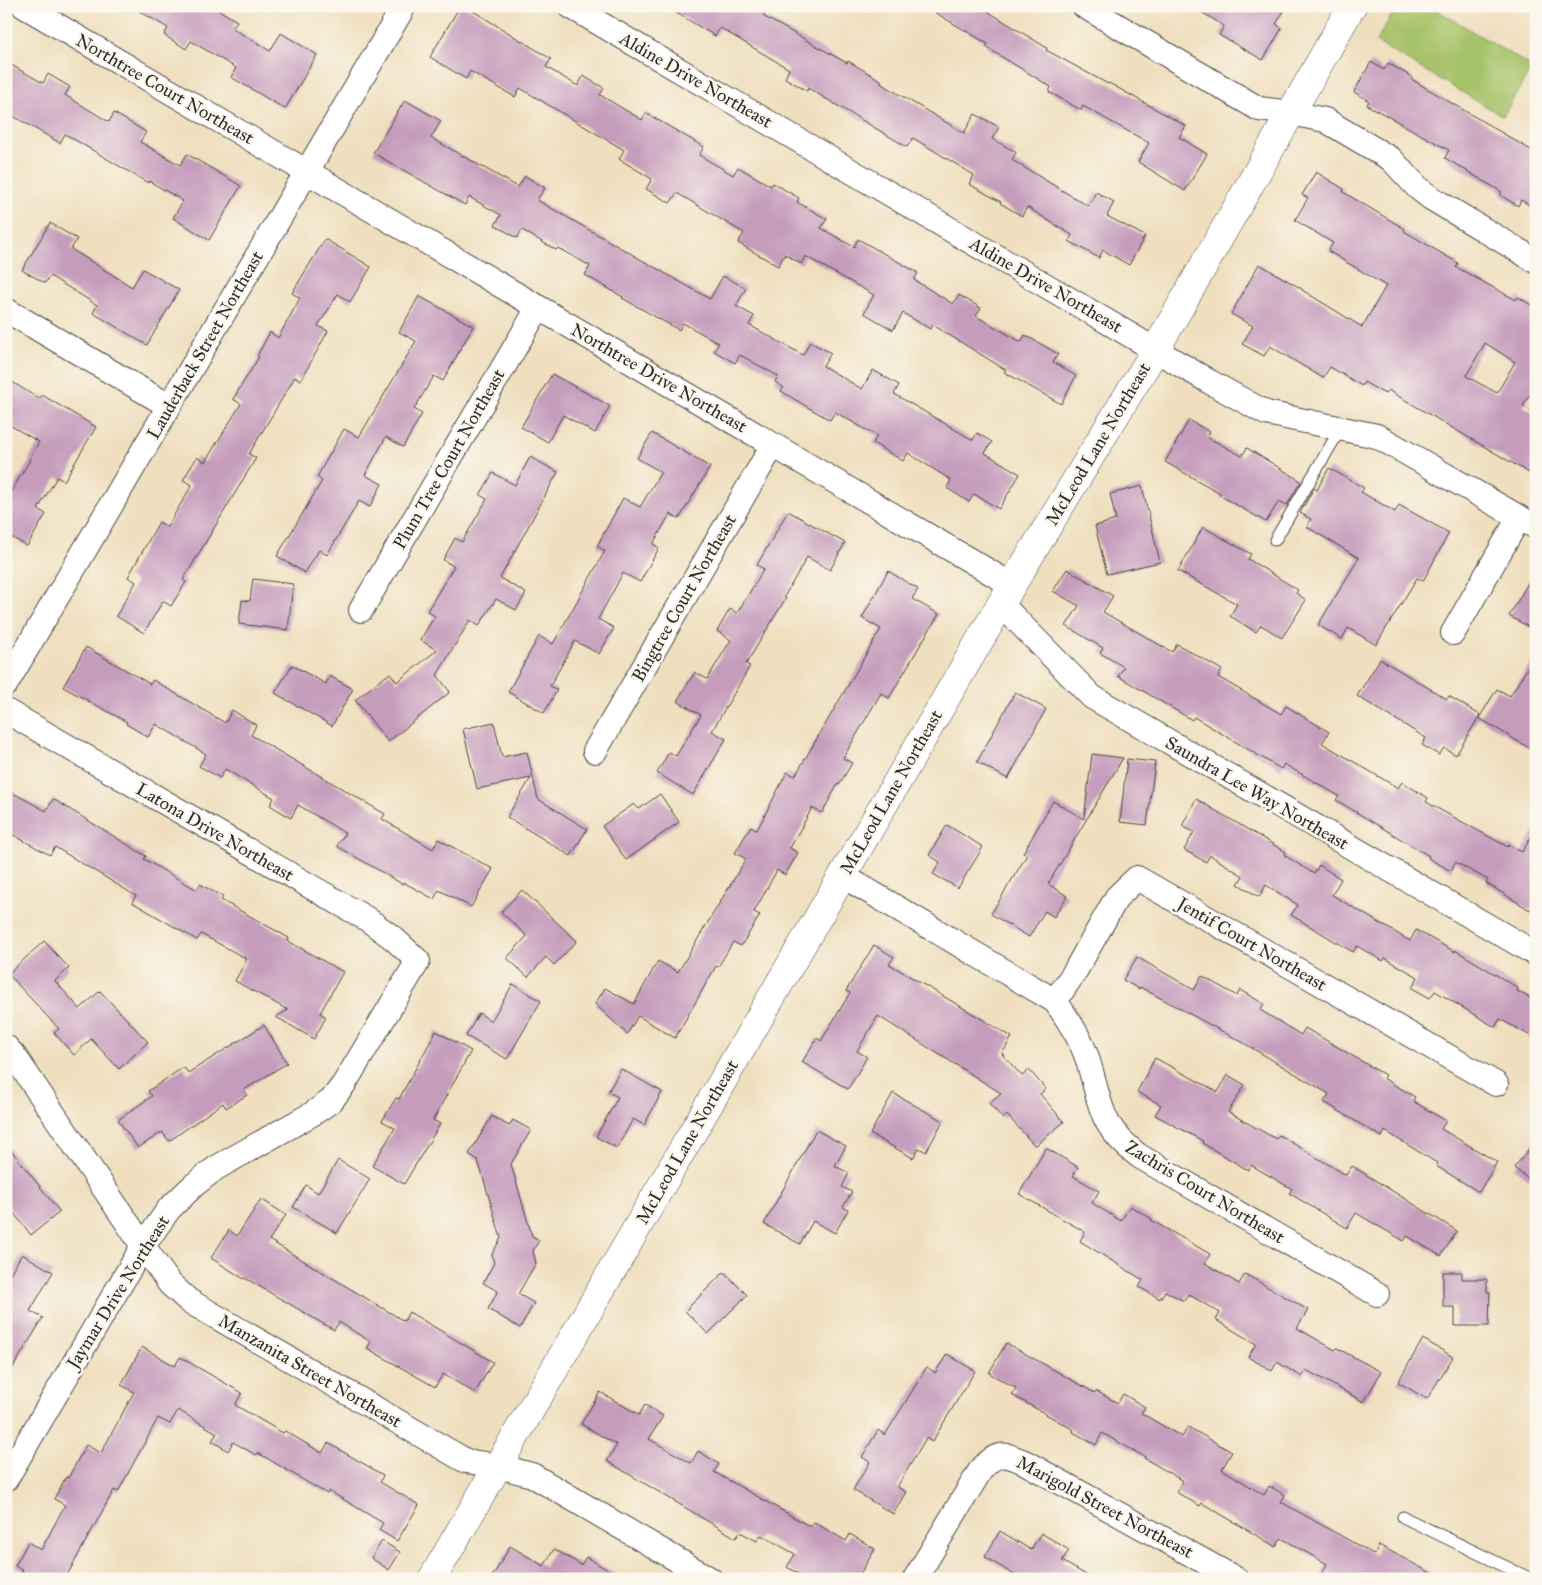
<svg xmlns="http://www.w3.org/2000/svg" width="1542" height="1585" viewBox="0 0 1542 1585" font-family="'IM FELL Great Primer',serif">
  <rect width="100%" height="100%" fill="#fbf7ec"/>
  <filter id="ink" filterUnits="userSpaceOnUse"><feTurbulence type="fractalNoise" baseFrequency=".02" numOctaves="2"/><feDisplacementMap in="SourceGraphic" scale="10" xChannelSelector="R" yChannelSelector="G"/><feConvolveMatrix kernelMatrix="1 2 1 2 8 2 1 2 1" color-interpolation-filters="sRGB"/></filter>
  <filter id="wash" filterUnits="userSpaceOnUse"><feTurbulence type="fractalNoise" baseFrequency=".0096" numOctaves="4" result="noise"/><feDisplacementMap in="SourceGraphic" scale="20" xChannelSelector="R" yChannelSelector="G"/><feGaussianBlur stdDeviation="1.12" result="paint"/><feColorMatrix in="noise" values="0 0 0 0 0 0 0 0 0 0 0 0 0 0 0 0 0 1.4 0 .05"/><feComposite in="paint" operator="in"/></filter>
  <g filter="url(#wash)">
    <rect width="100%" height="100%" fill="#efdfbf"/>
    <path fill="#a7c36a" stroke="#69774a" d="M 1397,6 L 1430,6 L 1532,67 L 1503,116 L 1376,42 Z"/>
    <g id="blocks">
      <path fill="#c59cbc" fill-rule="evenodd" d="M 131,6 L 212,6 L 237,21 L 232,28 L 270,51 L 281,33 L 317,55 L 285,109 L 231,77 L 236,68 L 191,41 L 186,49 L 164,35 L 168,28 Z
        M 460,6 L 465,6 L 551,59 L 546,67 L 578,86 L 583,76 L 604,88 L 600,95 L 642,120 L 646,113 L 704,147 L 699,155 L 733,175 L 738,167 L 771,186 L 773,183 L 799,198 L 797,202 L 827,219 L 821,228 L 854,247 L 858,239 L 918,273 L 914,280 L 953,304 L 959,295 L 981,308 L 976,316 L 1021,342 L 1025,335 L 1058,354 L 1053,362 L 1076,376 L 1061,404 L 1004,372 L 1006,370 L 933,325 L 930,329 L 903,313 L 893,330 L 864,313 L 874,295 L 805,256 L 801,264 L 785,254 L 778,266 L 738,243 L 744,233 L 677,193 L 670,203 L 646,189 L 652,179 L 619,159 L 624,150 L 520,88 L 515,97 L 470,71 L 466,79 L 430,57 Z
        M 665,6 L 769,6 L 763,16 L 847,63 L 848,61 L 882,81 L 880,83 L 964,133 L 975,114 L 999,127 L 992,139 L 1016,152 L 1012,160 L 1088,206 L 1096,192 L 1114,202 L 1107,216 L 1145,236 L 1129,265 L 1103,250 L 1099,258 L 1069,241 L 1072,235 L 1027,207 L 1022,216 L 1000,203 L 1001,202 L 969,184 L 974,175 L 913,138 L 907,147 L 808,88 L 807,91 L 785,78 L 789,69 L 720,28 L 715,36 Z
        M 924,6 L 979,6 L 1047,48 L 1046,50 L 1108,84 L 1109,83 L 1186,126 L 1179,137 L 1207,154 L 1185,191 L 1138,162 L 1149,143 L 1083,106 L 1081,110 L 1049,92 L 1051,87 L 986,47 L 988,44 Z
        M 1192,6 L 1287,6 L 1276,24 L 1282,28 L 1263,60 L 1219,35 L 1224,26 Z
        M 6,62 L 43,83 L 48,74 L 70,87 L 65,95 L 109,122 L 114,113 L 146,132 L 140,142 L 180,165 L 187,154 L 241,186 L 209,240 L 173,218 L 183,201 L 149,181 L 148,183 L 65,134 L 60,143 L 6,112 Z
        M 1371,62 L 1384,70 L 1388,63 L 1412,77 L 1411,79 L 1536,153 L 1536,209 L 1521,200 L 1518,206 L 1500,195 L 1502,192 L 1445,158 L 1449,150 L 1367,105 L 1369,101 L 1354,92 Z
        M 405,100 L 441,121 L 431,138 L 518,187 L 525,176 L 545,188 L 537,200 L 710,299 L 723,276 L 746,288 L 736,306 L 754,316 L 749,325 L 803,355 L 810,342 L 831,353 L 823,366 L 862,389 L 873,370 L 899,385 L 894,394 L 973,440 L 977,433 L 992,442 L 985,453 L 1020,474 L 999,509 L 974,494 L 969,502 L 947,488 L 951,480 L 908,453 L 903,461 L 873,443 L 877,436 L 835,412 L 830,420 L 809,408 L 781,391 L 784,388 L 775,382 L 778,376 L 740,355 L 735,363 L 714,351 L 719,343 L 683,323 L 679,330 L 622,298 L 623,297 L 585,275 L 590,266 L 558,248 L 556,250 L 522,230 L 517,238 L 495,225 L 501,215 L 469,197 L 465,205 L 373,153 Z
        M 1316,172 L 1344,189 L 1343,192 L 1405,229 L 1404,231 L 1458,263 L 1456,267 L 1516,300 L 1518,297 L 1536,308 L 1536,384 L 1523,406 L 1536,414 L 1536,477 L 1388,390 L 1385,394 L 1364,382 L 1362,386 L 1330,367 L 1323,378 L 1270,346 L 1264,356 L 1242,344 L 1253,326 L 1231,314 L 1259,264 L 1302,289 L 1302,290 L 1362,327 L 1386,286 L 1328,251 L 1333,243 L 1295,220 L 1308,198 L 1302,195 ZM 1485,343 L 1515,362 L 1497,393 L 1466,376 Z
        M 50,223 L 77,239 L 71,249 L 132,287 L 143,269 L 179,290 L 147,345 L 93,313 L 97,305 L 50,276 L 45,283 L 22,270 Z
        M 325,239 L 371,267 L 350,302 L 338,294 L 318,326 L 328,331 L 301,380 L 295,377 L 249,454 L 256,458 L 183,580 L 186,582 L 171,606 L 163,601 L 144,633 L 116,616 L 136,582 L 128,577 L 159,522 L 167,527 L 192,485 L 183,480 L 197,457 L 205,462 L 241,404 L 233,399 L 259,357 L 257,356 L 270,332 L 278,338 L 300,298 L 292,293 Z
        M 419,296 L 473,326 L 443,381 L 434,376 L 414,409 L 422,414 L 403,447 L 386,437 L 365,475 L 382,484 L 370,507 L 359,501 L 327,555 L 319,550 L 305,573 L 277,556 L 322,481 L 317,477 L 344,429 L 359,437 L 416,341 L 399,332 Z
        M 552,374 L 610,406 L 595,433 L 563,415 L 548,442 L 521,427 Z
        M 6,378 L 39,399 L 42,395 L 96,427 L 64,481 L 57,477 L 38,509 L 46,514 L 27,546 L 6,534 L 6,500 L 30,460 L 29,459 L 39,442 L 6,423 Z
        M 1189,420 L 1210,432 L 1207,437 L 1242,456 L 1247,448 L 1301,481 L 1287,505 L 1279,501 L 1266,522 L 1219,495 L 1220,493 L 1165,462 Z
        M 652,433 L 710,467 L 679,519 L 670,514 L 653,544 L 659,548 L 640,582 L 623,573 L 598,619 L 614,628 L 599,654 L 575,641 L 550,686 L 557,690 L 544,713 L 508,692 L 539,636 L 553,644 L 605,551 L 597,546 L 623,498 L 640,507 L 661,472 L 637,458 Z
        M 530,457 L 558,472 L 500,578 L 526,593 L 516,610 L 496,599 L 479,626 L 470,620 L 437,675 L 450,692 L 388,742 L 355,700 L 390,673 L 397,682 L 437,650 L 420,640 L 435,616 L 427,611 L 454,566 L 443,560 L 455,538 L 462,542 L 487,499 L 480,495 L 493,473 L 515,485 Z
        M 1329,468 L 1364,488 L 1361,492 L 1395,512 L 1399,505 L 1449,533 L 1423,581 L 1417,578 L 1376,645 L 1348,628 L 1342,639 L 1318,625 L 1359,558 L 1307,527 L 1311,519 L 1300,513 L 1314,488 L 1317,490 Z
        M 1142,486 L 1160,562 L 1107,574 L 1095,526 L 1116,520 L 1110,494 Z
        M 788,511 L 845,543 L 830,570 L 807,557 L 784,597 L 786,598 L 746,664 L 750,666 L 712,731 L 726,739 L 693,795 L 657,773 L 669,752 L 676,756 L 701,715 L 677,701 L 695,672 L 707,679 L 731,640 L 717,631 L 730,609 L 737,613 L 764,569 L 757,565 Z
        M 1203,527 L 1251,554 L 1248,559 L 1298,590 L 1296,593 L 1306,600 L 1282,638 L 1261,625 L 1256,632 L 1230,616 L 1237,604 L 1178,571 Z
        M 1067,569 L 1113,596 L 1103,612 L 1172,652 L 1177,644 L 1222,670 L 1218,677 L 1281,714 L 1286,706 L 1329,732 L 1322,743 L 1398,788 L 1402,782 L 1428,798 L 1426,802 L 1508,847 L 1509,845 L 1522,852 L 1536,829 L 1536,900 L 1530,910 L 1486,883 L 1488,880 L 1455,862 L 1451,871 L 1428,858 L 1429,856 L 1336,800 L 1339,796 L 1284,764 L 1281,769 L 1194,717 L 1192,720 L 1118,676 L 1124,667 L 1100,653 L 1103,648 L 1066,626 L 1079,606 L 1053,591 Z
        M 1536,569 L 1536,631 L 1509,616 Z
        M 888,571 L 918,589 L 912,599 L 939,614 L 925,637 L 889,698 L 881,693 L 843,758 L 852,763 L 839,785 L 838,784 L 822,813 L 812,808 L 790,848 L 798,853 L 785,875 L 777,870 L 754,912 L 760,915 L 741,946 L 733,942 L 718,967 L 716,966 L 675,1038 L 638,1016 L 627,1034 L 595,1004 L 605,988 L 634,1004 L 658,961 L 678,972 L 746,859 L 735,853 L 751,826 L 757,830 L 787,772 L 795,776 L 881,629 L 862,618 Z
        M 253,579 L 293,584 L 288,630 L 239,624 L 242,600 L 250,601 Z
        M 86,647 L 150,684 L 153,680 L 225,723 L 232,710 L 256,725 L 251,735 L 385,814 L 382,819 L 433,849 L 438,839 L 493,869 L 471,907 L 439,890 L 434,899 L 403,882 L 402,884 L 337,846 L 345,833 L 298,805 L 291,818 L 270,805 L 274,798 L 225,769 L 220,778 L 199,766 L 206,754 L 156,724 L 148,737 L 126,724 L 127,722 L 63,687 Z
        M 1536,654 L 1536,737 L 1529,748 L 1479,718 L 1497,689 L 1510,696 Z
        M 1380,659 L 1447,699 L 1449,696 L 1480,715 L 1456,755 L 1444,748 L 1439,755 L 1422,745 L 1426,738 L 1357,696 Z
        M 292,665 L 326,684 L 330,676 L 353,689 L 332,726 L 275,693 Z
        M 1015,692 L 1046,709 L 1008,779 L 977,762 Z
        M 494,722 L 502,757 L 527,752 L 538,799 L 587,829 L 571,856 L 507,817 L 531,778 L 477,789 L 463,729 Z
        M 1092,754 L 1123,758 L 1048,884 L 1067,896 L 1054,917 L 1045,911 L 1029,937 L 991,914 L 1027,855 L 1023,853 L 1053,801 L 1084,819 Z
        M 1127,759 L 1155,762 L 1147,825 L 1120,822 Z
        M 6,789 L 46,811 L 53,799 L 146,856 L 144,859 L 197,890 L 200,884 L 223,897 L 221,900 L 289,938 L 288,941 L 343,972 L 320,1013 L 326,1017 L 314,1039 L 276,1017 L 288,1010 L 235,981 L 247,959 L 201,934 L 197,940 L 132,902 L 136,896 L 55,847 L 50,855 L 6,831 Z
        M 660,794 L 679,822 L 626,860 L 602,826 L 634,804 L 639,809 Z
        M 1196,799 L 1286,852 L 1284,855 L 1314,874 L 1319,865 L 1341,879 L 1332,895 L 1410,941 L 1416,930 L 1455,952 L 1455,950 L 1518,988 L 1517,991 L 1536,1001 L 1536,1039 L 1500,1019 L 1495,1027 L 1435,991 L 1430,998 L 1412,988 L 1418,977 L 1385,958 L 1383,961 L 1357,946 L 1353,952 L 1291,915 L 1298,905 L 1266,885 L 1259,897 L 1238,884 L 1243,876 L 1210,855 L 1206,862 L 1184,850 L 1194,832 L 1182,826 Z
        M 947,825 L 983,847 L 958,888 L 933,874 L 940,862 L 929,855 Z
        M 522,890 L 577,941 L 554,965 L 546,957 L 528,977 L 507,958 L 527,936 L 501,912 Z
        M 44,941 L 69,968 L 55,981 L 80,1009 L 100,991 L 148,1042 L 119,1069 L 91,1039 L 74,1055 L 54,1033 L 59,1029 L 8,974 Z
        M 874,945 L 894,957 L 889,964 L 1012,1037 L 1002,1054 L 1022,1076 L 1029,1070 L 1046,1089 L 1040,1094 L 1064,1122 L 1035,1146 L 1007,1115 L 1003,1119 L 989,1103 L 1001,1093 L 878,1016 L 857,1051 L 867,1057 L 848,1089 L 802,1062 L 817,1038 L 821,1041 L 850,993 L 846,991 Z
        M 1137,957 L 1194,990 L 1202,976 L 1237,996 L 1240,990 L 1264,1004 L 1260,1010 L 1301,1035 L 1305,1028 L 1385,1075 L 1383,1078 L 1415,1097 L 1413,1101 L 1446,1121 L 1441,1129 L 1497,1162 L 1479,1192 L 1436,1166 L 1437,1163 L 1385,1131 L 1382,1137 L 1324,1102 L 1329,1094 L 1242,1042 L 1140,987 L 1139,989 L 1123,980 Z
        M 513,984 L 541,1001 L 507,1059 L 466,1036 L 479,1013 L 491,1021 Z
        M 264,1025 L 287,1063 L 244,1090 L 247,1095 L 226,1108 L 223,1103 L 169,1141 L 162,1132 L 138,1148 L 118,1120 L 152,1096 L 148,1091 L 184,1067 L 188,1073 Z
        M 436,1031 L 471,1051 L 433,1120 L 440,1124 L 404,1184 L 372,1166 L 395,1128 L 382,1121 L 396,1098 L 399,1099 Z
        M 1155,1058 L 1218,1092 L 1228,1075 L 1245,1085 L 1228,1112 L 1276,1139 L 1279,1135 L 1346,1175 L 1352,1166 L 1457,1231 L 1441,1256 L 1407,1236 L 1404,1241 L 1356,1213 L 1347,1228 L 1289,1193 L 1292,1189 L 1251,1165 L 1248,1170 L 1202,1143 L 1203,1141 L 1155,1115 L 1161,1105 L 1137,1092 Z
        M 621,1069 L 662,1092 L 644,1125 L 633,1119 L 617,1148 L 596,1137 L 618,1097 L 608,1092 Z
        M 893,1093 L 943,1121 L 926,1152 L 919,1148 L 913,1158 L 870,1134 Z
        M 492,1116 L 509,1126 L 513,1120 L 531,1130 L 511,1164 L 532,1236 L 539,1240 L 533,1251 L 536,1263 L 518,1294 L 534,1303 L 520,1328 L 488,1309 L 498,1291 L 483,1283 L 494,1263 L 492,1254 L 501,1238 L 478,1160 L 469,1154 Z
        M 816,1130 L 846,1146 L 835,1166 L 849,1173 L 842,1187 L 852,1192 L 843,1207 L 848,1210 L 835,1233 L 813,1221 L 800,1244 L 764,1224 Z
        M 1536,1140 L 1536,1185 L 1514,1168 Z
        M 6,1144 L 60,1212 L 31,1235 L 6,1203 Z
        M 1046,1148 L 1078,1167 L 1073,1176 L 1099,1191 L 1092,1203 L 1121,1221 L 1130,1206 L 1152,1219 L 1151,1220 L 1210,1254 L 1205,1263 L 1239,1284 L 1245,1274 L 1308,1310 L 1297,1328 L 1335,1350 L 1337,1348 L 1381,1372 L 1364,1402 L 1306,1370 L 1302,1377 L 1277,1362 L 1272,1371 L 1248,1357 L 1256,1344 L 1216,1320 L 1220,1313 L 1188,1294 L 1184,1301 L 1165,1291 L 1160,1299 L 1139,1287 L 1143,1280 L 1080,1241 L 1085,1232 L 1019,1194 Z
        M 338,1160 L 370,1179 L 337,1233 L 293,1207 L 306,1185 L 318,1193 Z
        M 261,1199 L 286,1215 L 269,1240 L 404,1321 L 409,1312 L 493,1362 L 475,1393 L 443,1374 L 435,1387 L 367,1348 L 371,1342 L 339,1322 L 334,1330 L 245,1278 L 244,1279 L 211,1258 L 229,1230 L 237,1236 Z
        M 22,1254 L 53,1272 L 30,1311 L 43,1318 L 6,1379 L 6,1280 Z
        M 724,1272 L 747,1295 L 708,1334 L 685,1311 Z
        M 1443,1272 L 1462,1272 L 1462,1279 L 1487,1279 L 1487,1292 L 1490,1292 L 1489,1326 L 1455,1326 L 1455,1307 L 1443,1307 Z
        M 1423,1339 L 1453,1357 L 1427,1399 L 1398,1382 Z
        M 1006,1343 L 1095,1393 L 1096,1391 L 1118,1403 L 1123,1394 L 1145,1407 L 1141,1413 L 1182,1437 L 1188,1427 L 1232,1452 L 1222,1469 L 1264,1495 L 1269,1486 L 1285,1495 L 1281,1502 L 1375,1555 L 1379,1545 L 1442,1579 L 1319,1579 L 1327,1564 L 1281,1538 L 1276,1547 L 1202,1503 L 1200,1506 L 1176,1492 L 1183,1481 L 1144,1458 L 1145,1457 L 1102,1433 L 1096,1445 L 1073,1432 L 1074,1430 L 1012,1395 L 1016,1388 L 989,1373 Z
        M 142,1347 L 175,1366 L 180,1357 L 242,1393 L 235,1405 L 283,1433 L 285,1431 L 322,1453 L 328,1443 L 383,1475 L 380,1482 L 419,1505 L 397,1541 L 379,1530 L 383,1523 L 329,1491 L 327,1494 L 258,1453 L 256,1455 L 233,1442 L 228,1451 L 212,1441 L 217,1433 L 178,1410 L 170,1424 L 158,1418 L 118,1492 L 114,1490 L 65,1579 L 18,1579 L 23,1571 L 15,1566 L 28,1542 L 41,1550 L 65,1505 L 54,1499 L 66,1477 L 68,1478 L 86,1445 L 101,1453 L 134,1392 L 121,1385 Z
        M 947,1354 L 975,1371 L 932,1442 L 926,1438 L 897,1487 L 906,1492 L 893,1514 L 853,1490 L 870,1462 L 862,1457 L 878,1430 L 885,1435 L 927,1367 L 935,1373 Z
        M 600,1392 L 639,1415 L 645,1405 L 663,1416 L 649,1439 L 691,1463 L 698,1451 L 719,1464 L 714,1472 L 811,1527 L 814,1522 L 846,1541 L 850,1534 L 875,1549 L 857,1579 L 807,1579 L 787,1567 L 795,1554 L 761,1535 L 757,1541 L 740,1532 L 736,1538 L 607,1461 L 617,1445 L 581,1424 Z
        M 1000,1531 L 1031,1550 L 1041,1533 L 1069,1550 L 1062,1561 L 1093,1579 L 1021,1579 L 985,1557 Z
        M 382,1541 L 400,1552 L 389,1570 L 371,1558 Z
        M 510,1546 L 544,1566 L 554,1549 L 581,1565 L 586,1557 L 623,1579 L 491,1579 Z"/>
    </g>
  </g>
  <g filter="url(#ink)">
    <use href="#blocks" fill-opacity="0" stroke="#484641" stroke-width="1"/>
    <g fill="none" stroke-linecap="round" stroke-linejoin="round">
      <g stroke="#484641" stroke-width="13">
        <path id="service" d="M 1275,540 L 1341,428
          M 1403,1517 L 1531,1579"/>
      </g>
      <g stroke="#484641" stroke-width="26">
        <path id="minor" d="M 24,6 L 1012,585
          M 570,6 L 1210,382 L 1266,413 L 1377,436 L 1536,527
          M 1084,6 L 1259,109 L 1291,113 L 1325,120 L 1391,159 L 1418,188 L 1431,198 L 1536,261
          M 6,310 L 169,406
          M 1001,604 L 1092,697 L 1536,954
          M 361,610 L 538,308
          M 1453,633 L 1519,518
          M 6,684 L 404,6
          M 6,711 L 367,919 L 393,938 L 418,961 L 344,1084 L 331,1101 L 312,1114 L 216,1168 L 194,1185 L 169,1209 L 143,1246 L 6,1479
          M 595,751 L 773,445
          M 843,876 L 1055,1001 C 1068,1019 1082,1040 1088,1061 C 1102,1106 1098,1125 1139,1156 L 1377,1294
          M 1055,1001 L 1074,973 L 1117,897 L 1137,878 L 1496,1084
          M 6,1047 L 15,1057 L 143,1246 L 170,1284 L 189,1301 L 466,1461 L 498,1466 L 532,1475 L 710,1579
          M 915,1579 L 980,1471 C 995,1452 1004,1452 1026,1463 L 1236,1579"/>
      </g>
      <g stroke="#484641" stroke-width="29">
        <path id="tertiary" d="M 432,1579 L 1012,585 L 1156,349 L 1352,6"/>
      </g>
      <use href="#service" stroke="#fff" stroke-width="11"/>
      <use href="#minor" stroke="#fff" stroke-width="24"/>
      <use href="#tertiary" stroke="#fff" stroke-width="28"/>
    </g>
  </g>
  <g text-anchor="middle" stroke-width="5" stroke-linejoin="round" paint-order="stroke">
    <g font-size="18" fill="#2b2b2b" stroke="#fbf7ec">
      <text transform="translate(696 80) rotate(30)" y="6">Aldine Drive Northeast</text>
      <text transform="translate(165 89) rotate(30)" y="6">Northtree Court Northeast</text>
      <text transform="translate(1046 285) rotate(30)" y="6">Aldine Drive Northeast</text>
      <text transform="translate(205 345) rotate(-60)" y="6">Lauderback Street Northeast</text>
      <text transform="translate(659 378) rotate(30)" y="6">Northtree Drive Northeast</text>
      <text transform="translate(1098 444) rotate(-59)" y="6">McLeod Lane Northeast</text>
      <text transform="translate(449 459) rotate(-60)" y="6">Plum Tree Court Northeast</text>
      <text transform="translate(684 598) rotate(-60)" y="6">Bingtree Court Northeast</text>
      <text transform="translate(891 792) rotate(-60)" y="6">McLeod Lane Northeast</text>
      <text transform="translate(1257 793) rotate(30)" y="6">Saundra Lee Way Northeast</text>
      <text transform="translate(215 832) rotate(30)" y="6">Latona Drive Northeast</text>
      <text transform="translate(1252 944) rotate(30)" y="6">Jentif Court Northeast</text>
      <text transform="translate(687 1142) rotate(-60)" y="6">McLeod Lane Northeast</text>
      <text transform="translate(1205 1192) rotate(31)" y="6">Zachris Court Northeast</text>
      <text transform="translate(118 1292) rotate(-58)" y="6">Jaymar Drive Northeast</text>
      <text transform="translate(310 1371) rotate(30)" y="6">Manzanita Street Northeast</text>
      <text transform="translate(1105 1507) rotate(28)" y="6">Marigold Street Northeast</text>
    </g>
  </g>
  <rect width="1542" height="1585" fill="none" stroke="#fbf7ec" stroke-width="25"/>
</svg>
